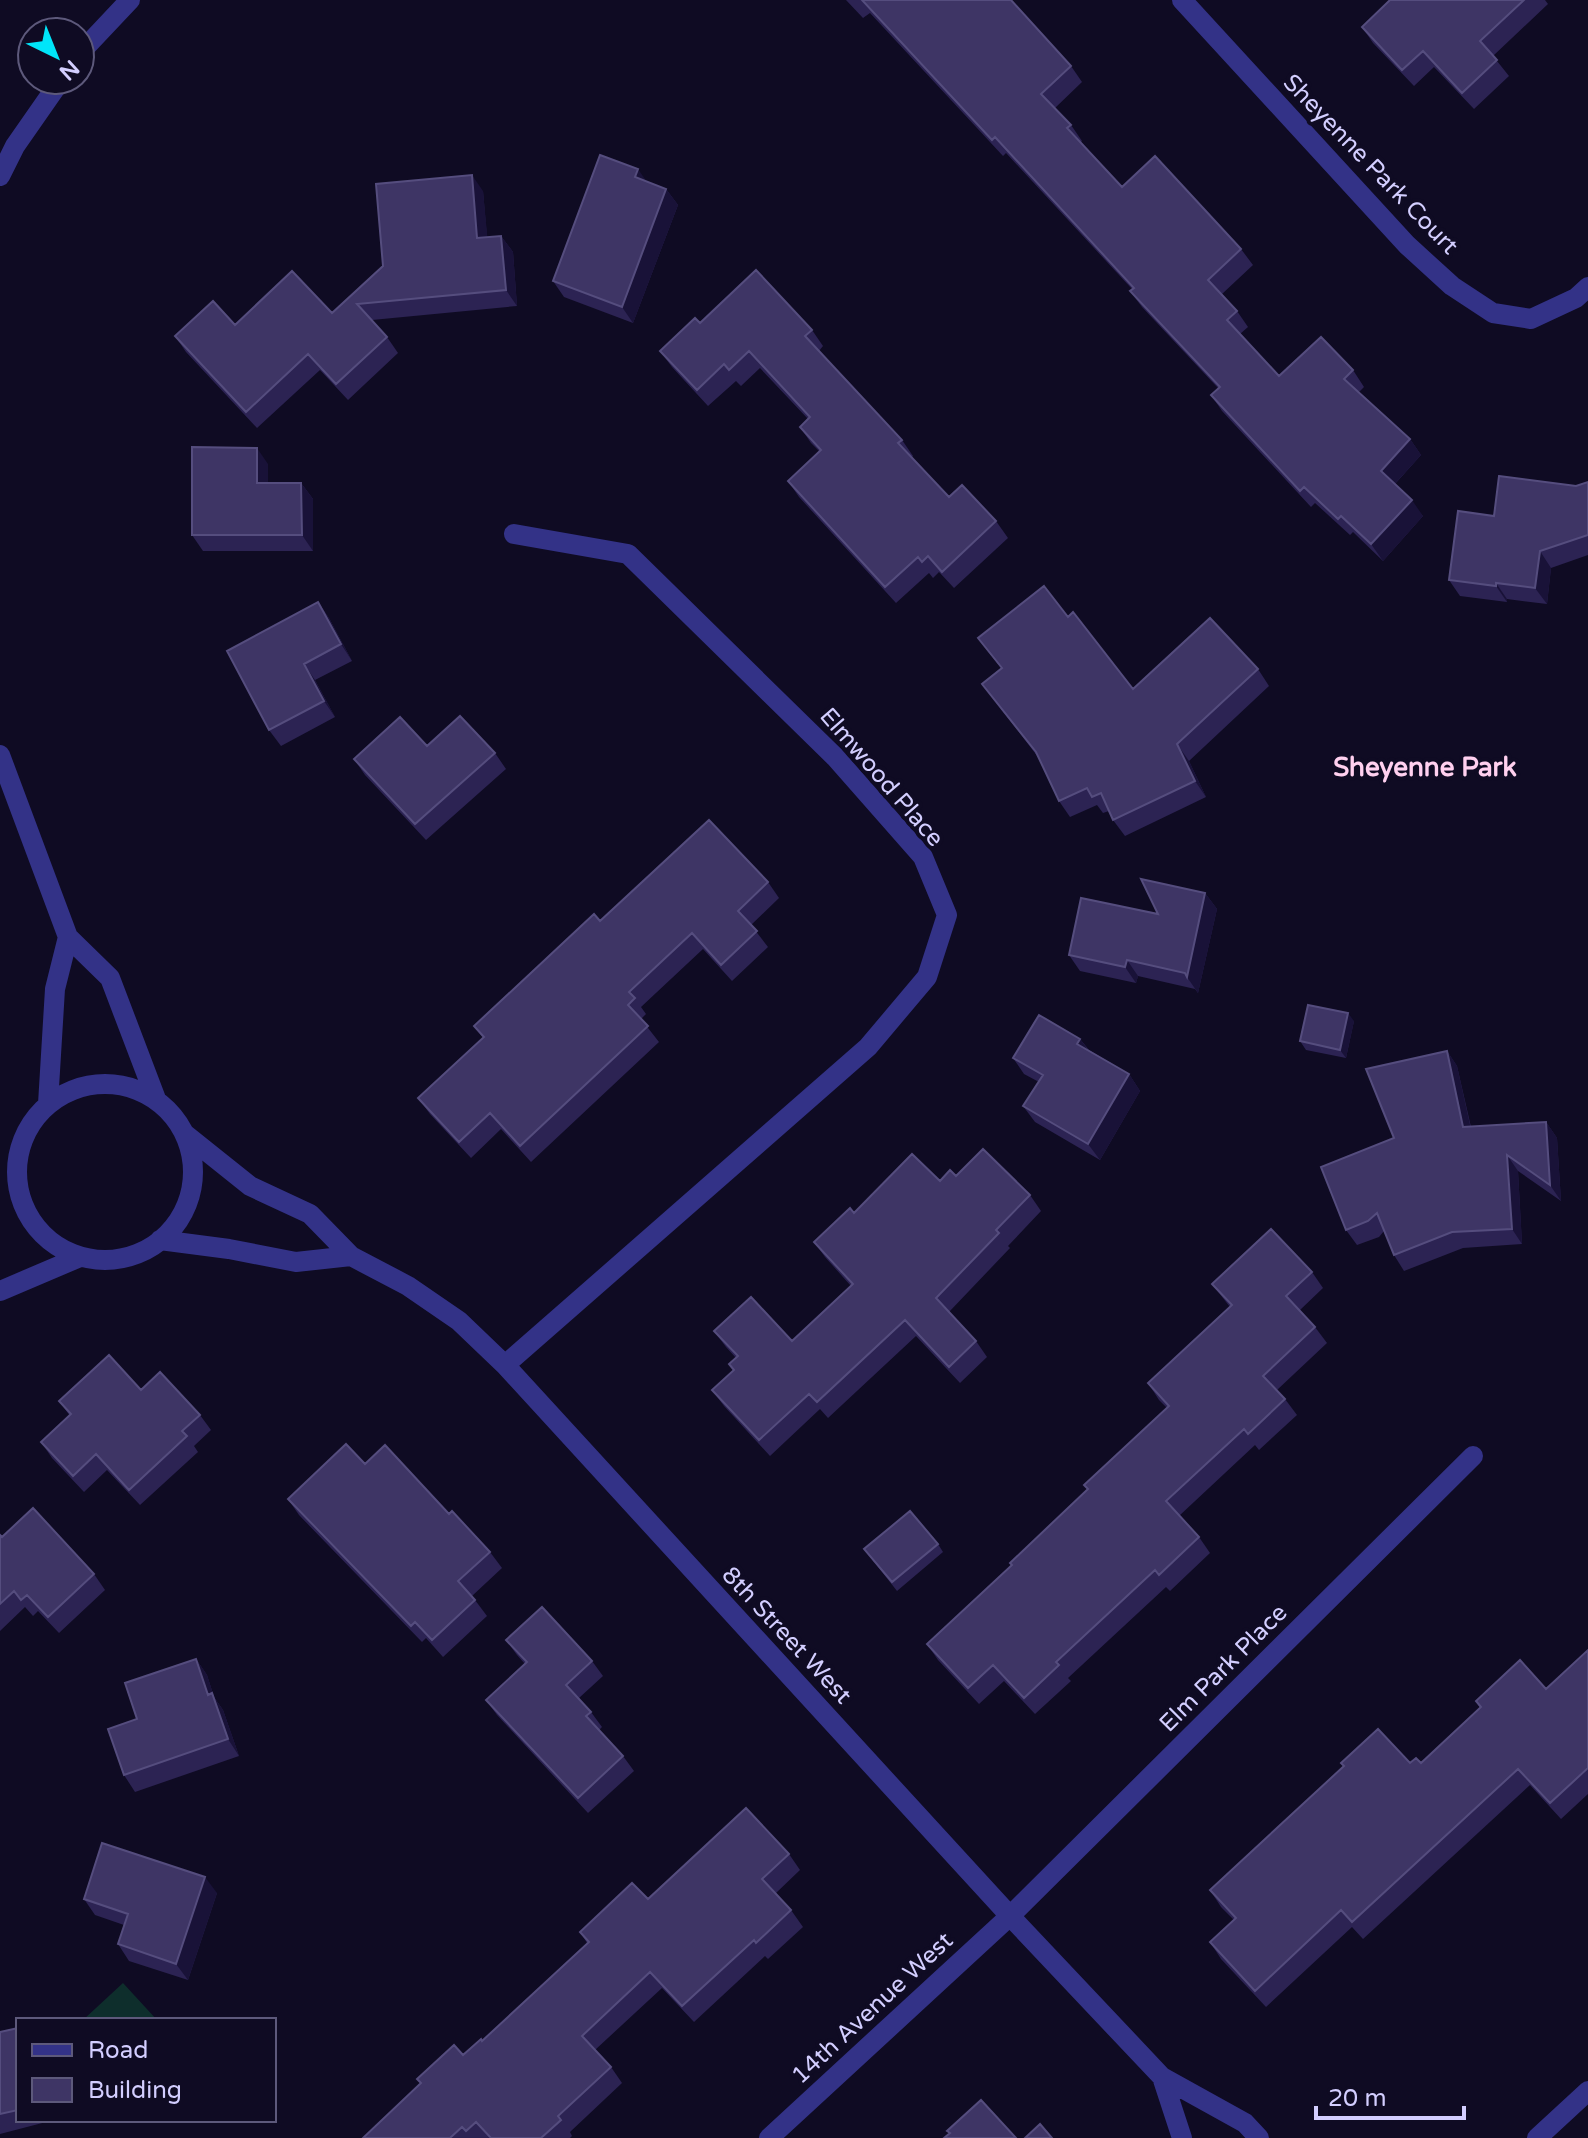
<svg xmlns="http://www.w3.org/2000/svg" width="1588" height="2138" viewBox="0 0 1588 2138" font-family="'Varela Round',sans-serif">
  <rect width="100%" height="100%" fill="#0f0b23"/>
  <path fill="#0e2e2c" d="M 123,1983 L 157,2020 L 83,2020 Z"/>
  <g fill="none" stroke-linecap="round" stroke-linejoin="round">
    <path stroke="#333287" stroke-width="20" d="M 1182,0 L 1407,245 L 1452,286 L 1493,313 L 1531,319 L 1576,298 L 1588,287
      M 80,53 L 130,0
      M 0,176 L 15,146 L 61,80
      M 0,755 L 68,937 L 110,978 L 156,1099
      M17 1172a88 88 0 1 1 176 0a88 88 0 1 1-176 0Z
      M 48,1104 L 55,989 L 68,937
      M 185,1134 L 250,1186 L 310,1214 L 351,1256 L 408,1286 L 459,1321 L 505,1365 L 1010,1916 L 1162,2077 L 1245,2123 L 1259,2138
      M 160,1240 L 229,1249 L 296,1262 L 351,1256
      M 0,1291 L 80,1257
      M 505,1365 L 868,1047 L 927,977 L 947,915 L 923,857 L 835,757 L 628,554 L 514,534
      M 1162,2077 L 1182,2138
      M 769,2138 L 1010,1916 L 1473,1456
      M 1537,2138 L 1588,2091"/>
  </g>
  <path fill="#2c2353" d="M 846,0 L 1011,0 L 1071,66 L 1082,82 L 1055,108 L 1071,125 L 1082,141 L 1081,142 L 1122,187 L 1241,249 L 1253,265 L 1222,294 L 1237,311 L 1248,327 L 1240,334 L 1279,376 L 1353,370 L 1364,387 L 1359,392 L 1410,439 L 1421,455 L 1395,484 L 1423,516 L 1383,561 L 1353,532 L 1350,535 L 1315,503 L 1311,507 L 1222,411 L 1211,395 L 1218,388 L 1142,307 L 1130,291 L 1132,289 L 1006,153 L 1003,156 L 870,13 L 863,18 Z
    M 1390,0 L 1545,0 L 1548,4 L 1493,56 L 1509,76 L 1474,109 L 1434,67 L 1414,86 L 1373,43 L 1362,27 Z
    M 666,189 L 678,205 L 633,323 L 564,297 L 553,281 Z
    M 483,191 L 487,237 L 501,236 L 513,252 L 517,306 L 372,320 L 387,337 L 398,353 L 348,400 L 320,370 L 257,428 L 186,352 L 175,336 L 235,325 L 332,313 Z
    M 700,323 L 812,330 L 823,346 L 819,351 L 902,440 L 913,456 L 912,457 L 949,497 L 996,521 L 1008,538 L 954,588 L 939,572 L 933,578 L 929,573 L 896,603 L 799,497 L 788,481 L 819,451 L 811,443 L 800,427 L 808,419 L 760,368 L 741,386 L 736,381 L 708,406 L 672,367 L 660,351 Z
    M 268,464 L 268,483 L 301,483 L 313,499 L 313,551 L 203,551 L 192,535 Z
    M 1588,482 L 1588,555 L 1551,568 L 1547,604 L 1507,599 L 1507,602 L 1460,596 L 1449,580 L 1494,516 Z
    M 318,602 L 329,618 L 352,661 L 315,680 L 335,717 L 281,746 L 269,730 Z
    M 1068,617 L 1133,689 L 1258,669 L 1269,686 L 1189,761 L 1206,797 L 1125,836 L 1113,820 L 1109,811 L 1103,813 L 1097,805 L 1070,817 L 1059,801 L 1038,757 L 982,684 L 1001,668 L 978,638 Z
    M 427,746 L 495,753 L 506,769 L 426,840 L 365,775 L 354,759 Z
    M 768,882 L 779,898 L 751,925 L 768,947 L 732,981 L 703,949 L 641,1007 L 646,1014 L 641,1019 L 659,1042 L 531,1162 L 501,1129 L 471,1158 L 430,1114 L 418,1098 L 483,1038 L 474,1026 L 600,921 Z
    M 1205,893 L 1217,909 L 1198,993 L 1195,989 L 1138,976 L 1136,983 L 1080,971 L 1069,955 Z
    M 1354,1021 L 1346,1058 L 1306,1050 L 1300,1041 Z
    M 1080,1039 L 1089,1050 L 1129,1074 L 1140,1091 L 1100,1160 L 1035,1122 L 1023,1106 L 1039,1082 L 1024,1074 L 1013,1058 Z
    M 1447,1051 L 1457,1066 L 1471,1127 L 1546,1122 L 1557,1138 L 1561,1201 L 1518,1171 L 1522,1244 L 1463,1248 L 1404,1271 L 1394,1255 L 1384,1231 L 1379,1237 L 1357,1245 L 1346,1230 L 1394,1138 Z
    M 956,1176 L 1030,1195 L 1041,1211 L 1008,1246 L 1010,1248 L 949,1312 L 976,1341 L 987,1357 L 960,1383 L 916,1336 L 828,1418 L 820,1409 L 770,1456 L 724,1406 L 712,1390 L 734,1371 L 729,1364 L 736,1358 L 726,1347 L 714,1331 L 792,1341 L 851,1286 L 825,1257 L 814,1242 L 854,1213 L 940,1181 Z
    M 1312,1272 L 1323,1288 L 1300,1310 L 1315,1327 L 1327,1343 L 1277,1390 L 1285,1399 L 1297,1415 L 1259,1450 L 1255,1445 L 1179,1516 L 1199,1537 L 1210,1553 L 1170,1591 L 1166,1587 L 1068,1678 L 1071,1681 L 1035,1714 L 1004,1681 L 979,1704 L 938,1660 L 927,1644 L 1012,1565 L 1088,1490 L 1084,1485 L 1167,1408 L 1159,1400 L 1148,1383 L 1230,1307 L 1212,1284 Z
    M 141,1390 L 200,1415 L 211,1430 L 194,1446 L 198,1452 L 140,1505 L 107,1470 L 84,1492 L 52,1458 L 41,1442 L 70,1416 L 59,1401 Z
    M 365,1464 L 449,1514 L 490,1552 L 502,1568 L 472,1596 L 487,1616 L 443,1657 L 426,1638 L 422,1642 L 299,1515 L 288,1499 Z
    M 0,1535 L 2,1537 L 94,1574 L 105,1590 L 59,1633 L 38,1611 L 33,1616 L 25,1607 L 0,1631 Z
    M 938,1544 L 943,1552 L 897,1591 L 864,1549 Z
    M 506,1640 L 592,1661 L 603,1676 L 579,1698 L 591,1712 L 602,1727 L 599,1730 L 623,1756 L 634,1771 L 588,1813 L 497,1715 L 486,1700 L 525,1664 L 517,1655 Z
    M 1588,1650 L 1588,1794 L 1561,1819 L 1530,1785 L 1363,1939 L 1352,1927 L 1266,2007 L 1221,1959 L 1210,1942 L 1234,1920 L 1221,1907 L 1210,1890 L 1410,1763 L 1421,1763 L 1480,1708 L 1476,1701 L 1546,1689 Z
    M 196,1659 L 207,1675 L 214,1697 L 223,1710 L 239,1756 L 135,1792 L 124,1775 L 137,1719 Z
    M 789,1854 L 800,1870 L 776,1893 L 791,1910 L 803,1927 L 768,1959 L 765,1956 L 694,2022 L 662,1988 L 595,2050 L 611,2067 L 622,2083 L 570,2132 L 572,2136 L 570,2138 L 363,2138 L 421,2084 L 417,2079 L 463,2055 L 482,2041 L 587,1943 L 580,1932 L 648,1899 Z
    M 217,1893 L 188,1980 L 129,1961 L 118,1944 L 124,1925 L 95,1915 L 84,1899 Z
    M 18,2028 L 18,2120 L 50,2121 L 0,2134 L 0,2032 Z"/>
  <path fill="#191238" d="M 638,169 L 649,185 L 635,177 Z
    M 472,175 L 483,191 L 489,254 L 477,238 Z
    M 666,189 L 678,205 L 633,323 L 622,307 Z
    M 501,236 L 513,252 L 517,306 L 506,290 Z
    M 1410,439 L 1421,455 L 1392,487 L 1381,471 Z
    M 257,448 L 268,464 L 268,499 L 257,483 Z
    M 301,483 L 313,499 L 313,551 L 302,535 Z
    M 1412,500 L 1423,516 L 1383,561 L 1371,544 Z
    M 1540,551 L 1551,568 L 1547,604 L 1535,588 Z
    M 1496,583 L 1507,599 L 1507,602 L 1496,586 Z
    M 318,602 L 329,618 L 352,661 L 341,644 Z
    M 304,664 L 315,680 L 335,717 L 324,701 Z
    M 1177,744 L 1189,761 L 1206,797 L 1195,781 Z
    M 1205,893 L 1217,909 L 1198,993 L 1187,977 Z
    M 1127,960 L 1138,976 L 1136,983 L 1125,967 Z
    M 1348,1013 L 1354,1021 L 1346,1058 L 1340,1050 Z
    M 1080,1039 L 1092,1055 L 1077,1044 Z
    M 1447,1051 L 1457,1066 L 1474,1143 L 1463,1127 Z
    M 1129,1074 L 1140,1091 L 1100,1160 L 1088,1144 Z
    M 1546,1122 L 1557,1138 L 1561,1201 L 1550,1185 Z
    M 1507,1155 L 1518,1171 L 1522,1244 L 1512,1229 Z
    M 196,1659 L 207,1675 L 214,1697 L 223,1710 L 239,1756 L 228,1739 L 208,1695 Z
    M 205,1877 L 217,1893 L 188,1980 L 176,1964 Z"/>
  <path fill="#3e3565" stroke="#554d7e" stroke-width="2" d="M 862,0 L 1011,0 L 1071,66 L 1041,94 L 1071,125 L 1067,128 L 1122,187 L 1155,156 L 1241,249 L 1208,280 L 1237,311 L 1227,320 L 1279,376 L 1321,337 L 1353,370 L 1344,379 L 1410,439 L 1381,471 L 1412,500 L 1371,544 L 1341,516 L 1338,519 L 1304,487 L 1300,491 L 1211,395 L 1220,387 L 1130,291 L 1134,288 L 995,137 L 992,140 Z
    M 1390,0 L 1524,0 L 1480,41 L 1497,60 L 1462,93 L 1423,51 L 1402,70 L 1362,27 Z
    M 600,155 L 638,169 L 635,177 L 666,189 L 622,307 L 553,281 Z
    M 472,175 L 477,238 L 501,236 L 506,290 L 357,304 L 387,337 L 336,384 L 308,354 L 246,412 L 175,336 L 213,301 L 235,325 L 292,271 L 332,313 L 383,266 L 376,184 Z
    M 756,270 L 812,330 L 805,336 L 902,440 L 898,443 L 949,497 L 962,485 L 996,521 L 942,572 L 928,556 L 922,562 L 918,557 L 885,587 L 788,481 L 821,450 L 800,427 L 810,417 L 749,351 L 729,370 L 724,364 L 697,390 L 660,351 L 695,318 L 700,323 Z
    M 192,447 L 257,448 L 257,483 L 301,483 L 302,535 L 192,535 Z
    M 1499,476 L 1576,486 L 1588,482 L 1588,535 L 1540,551 L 1535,588 L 1496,583 L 1496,586 L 1449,580 L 1458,511 L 1494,516 Z
    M 1044,586 L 1068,617 L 1073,612 L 1133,689 L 1210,618 L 1258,669 L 1177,744 L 1195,781 L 1113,820 L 1101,793 L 1092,797 L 1087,788 L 1059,801 L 1036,752 L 982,684 L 1002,668 L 978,638 Z
    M 318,602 L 341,644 L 304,664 L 324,701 L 269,730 L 227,651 Z
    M 460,716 L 495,753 L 415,824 L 354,759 L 400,717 L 427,746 Z
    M 709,820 L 768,882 L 738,911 L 757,931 L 721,965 L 692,933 L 629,992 L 635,998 L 628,1005 L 648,1026 L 520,1146 L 490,1113 L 459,1142 L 418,1098 L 484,1037 L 474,1026 L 594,914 L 600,921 Z
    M 1141,879 L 1205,893 L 1187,977 L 1185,973 L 1127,960 L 1125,967 L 1069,955 L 1081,898 L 1158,914 Z
    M 1308,1005 L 1348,1013 L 1340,1050 L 1300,1041 Z
    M 1039,1015 L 1080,1039 L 1077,1044 L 1129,1074 L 1088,1144 L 1023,1106 L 1043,1075 L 1013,1058 Z
    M 1447,1051 L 1463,1127 L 1546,1122 L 1550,1185 L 1507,1155 L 1512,1229 L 1452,1232 L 1394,1255 L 1377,1213 L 1368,1221 L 1346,1230 L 1321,1167 L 1394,1138 L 1366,1069 Z
    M 983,1149 L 1030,1195 L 996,1230 L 999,1233 L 936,1298 L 976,1341 L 949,1367 L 905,1320 L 817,1402 L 809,1394 L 759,1440 L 712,1390 L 734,1370 L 729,1364 L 738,1356 L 714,1331 L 751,1297 L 792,1341 L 853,1284 L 814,1242 L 850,1208 L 854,1213 L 912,1154 L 940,1181 L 950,1170 L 956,1176 Z
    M 1271,1229 L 1312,1272 L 1286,1296 L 1315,1327 L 1263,1376 L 1285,1399 L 1248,1434 L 1244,1429 L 1166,1501 L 1199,1537 L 1159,1575 L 1155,1570 L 1056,1662 L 1059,1665 L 1024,1698 L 993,1665 L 968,1688 L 927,1644 L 1012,1565 L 1010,1563 L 1088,1489 L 1084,1485 L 1169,1406 L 1148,1383 L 1232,1305 L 1212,1284 Z
    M 109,1355 L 141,1390 L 160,1372 L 200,1415 L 182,1431 L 187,1436 L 129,1490 L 96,1454 L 73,1476 L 41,1442 L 71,1414 L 59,1401 Z
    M 346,1444 L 365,1464 L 385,1445 L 449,1514 L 452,1511 L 490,1552 L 458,1581 L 475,1600 L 432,1640 L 415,1622 L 411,1626 L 288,1499 Z
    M 33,1508 L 94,1574 L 48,1617 L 27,1595 L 21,1600 L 14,1591 L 0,1604 L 0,1535 L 2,1537 Z
    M 910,1511 L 938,1544 L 892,1582 L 864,1549 Z
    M 542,1607 L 592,1661 L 566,1685 L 591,1712 L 586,1716 L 623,1756 L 578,1798 L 486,1700 L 527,1662 L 506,1640 Z
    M 1588,1650 L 1588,1768 L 1550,1803 L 1518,1769 L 1352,1922 L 1341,1910 L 1255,1991 L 1210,1942 L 1236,1918 L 1210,1890 L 1344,1766 L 1341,1763 L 1378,1729 L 1410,1763 L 1416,1758 L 1421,1763 L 1481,1707 L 1476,1701 L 1520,1660 L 1546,1689 Z
    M 196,1659 L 208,1695 L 212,1693 L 228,1739 L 124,1775 L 108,1729 L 137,1719 L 125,1683 Z
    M 746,1808 L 789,1854 L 762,1879 L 791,1910 L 756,1943 L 754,1940 L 682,2006 L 650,1972 L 582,2036 L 611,2067 L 558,2116 L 561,2120 L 541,2138 L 491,2138 L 476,2122 L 466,2131 L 462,2127 L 450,2138 L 363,2138 L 421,2083 L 417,2079 L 454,2045 L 463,2055 L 481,2039 L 482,2041 L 589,1942 L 580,1932 L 632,1883 L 648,1899 Z
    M 102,1843 L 205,1877 L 176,1964 L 118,1944 L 128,1914 L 84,1899 Z
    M 18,2028 L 18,2110 L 0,2114 L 0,2032 Z
    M 981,2100 L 1016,2138 L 944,2138 L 950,2133 L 947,2131 Z
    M 1040,2124 L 1052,2138 L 1025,2138 Z"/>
  <g text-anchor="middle" stroke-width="8" stroke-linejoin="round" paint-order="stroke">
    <g font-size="24" fill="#d3ceff" stroke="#0f0b23">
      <text transform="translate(1371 164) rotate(46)" y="8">Sheyenne Park Court</text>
      <text transform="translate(882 777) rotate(49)" y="8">Elmwood Place</text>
      <text transform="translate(787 1635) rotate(47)" y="8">8th Street West</text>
      <text transform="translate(1223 1668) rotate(-45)" y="8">Elm Park Place</text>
      <text transform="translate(872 2008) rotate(-43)" y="8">14th Avenue West</text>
    </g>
    <g font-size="26" font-weight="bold" fill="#ffd0ef" stroke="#0f0b23">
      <text x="1425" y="776">Sheyenne Park</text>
    </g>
  </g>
  <rect x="16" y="2018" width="260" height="104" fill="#0f0b23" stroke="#5d597b" stroke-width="2"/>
  <rect x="32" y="2044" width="40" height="12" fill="#333287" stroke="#5d597b" stroke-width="2"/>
  <text x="88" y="2058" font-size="24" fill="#d3ceff">Road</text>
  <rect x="32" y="2078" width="40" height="24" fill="#3e3565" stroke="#5d597b" stroke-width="2"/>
  <text x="88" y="2098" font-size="24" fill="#d3ceff">Building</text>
  <g transform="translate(56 56) rotate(137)"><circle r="38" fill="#0f0b23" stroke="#5d597b" stroke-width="2"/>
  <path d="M0-6L14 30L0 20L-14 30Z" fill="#00e5f9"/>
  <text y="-12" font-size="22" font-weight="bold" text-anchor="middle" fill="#d3ceff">N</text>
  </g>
  <path d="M1316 2106v12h148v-12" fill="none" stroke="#d3ceff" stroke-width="4"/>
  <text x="1328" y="2106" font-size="24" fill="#d3ceff" stroke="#0f0b23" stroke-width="6" paint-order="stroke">20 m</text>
</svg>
